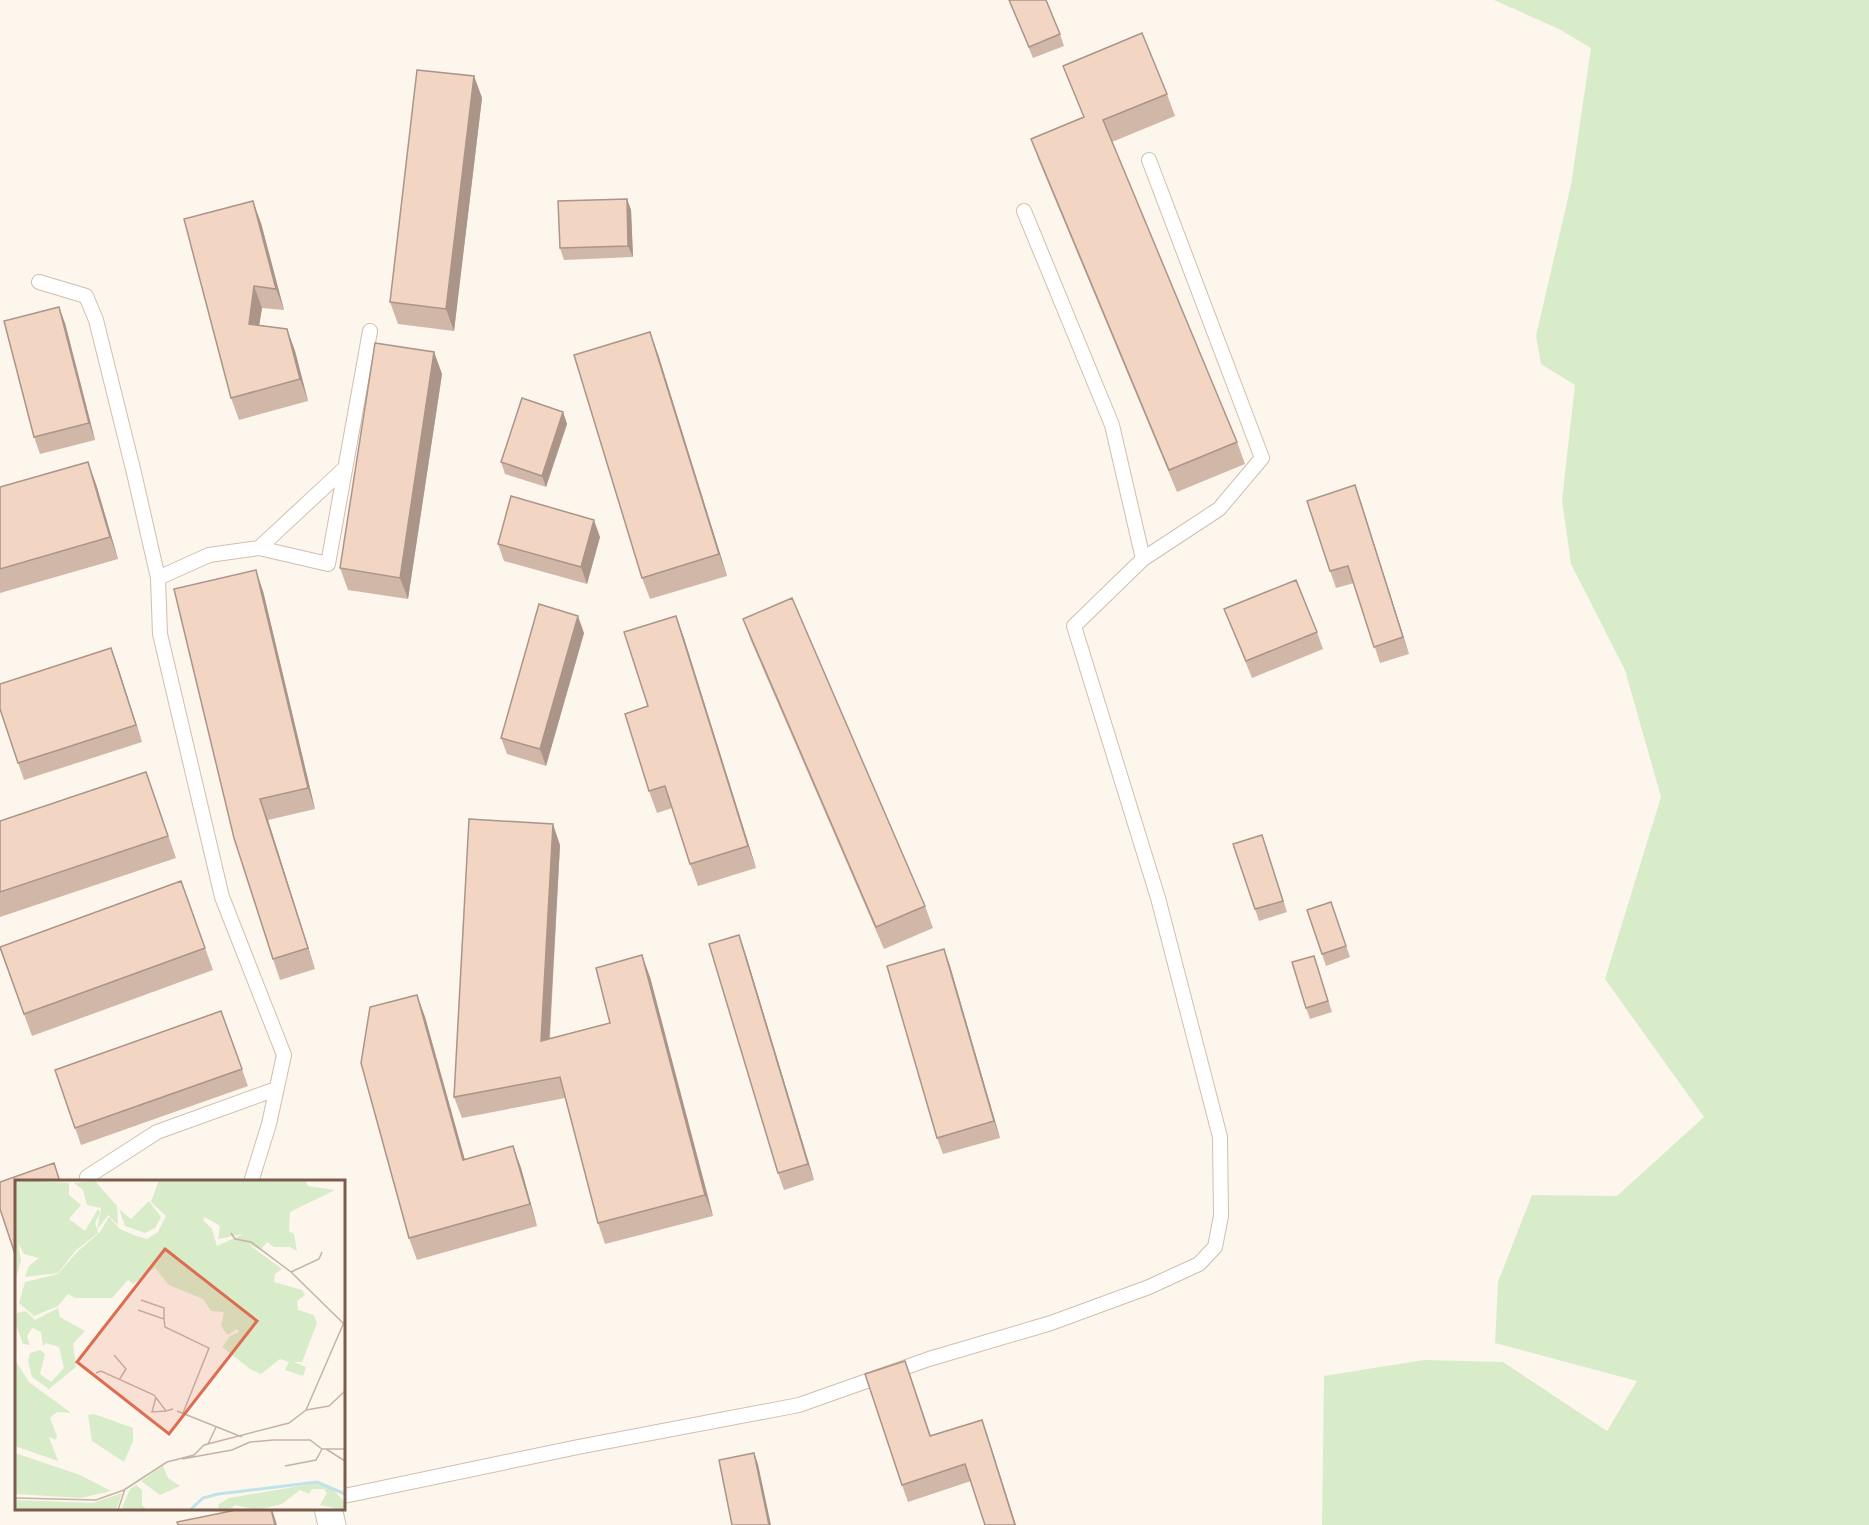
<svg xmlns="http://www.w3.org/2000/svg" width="1869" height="1525" viewBox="0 0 1869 1525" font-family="Overpass,sans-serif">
  <rect width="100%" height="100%" fill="#fdf6ec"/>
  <path fill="#d8ecc9" d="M 1494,0 L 1869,0 L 1869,1525 L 1322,1525 L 1324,1376 L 1424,1360 L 1503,1362 L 1607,1431 L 1637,1381 L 1495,1343 L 1498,1282 L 1532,1195 L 1617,1196 L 1704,1117 L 1605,979 L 1661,797 L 1625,670 L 1571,564 L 1562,500 L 1575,385 L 1541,364 L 1536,336 L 1571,185 L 1591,48 L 1559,29 Z"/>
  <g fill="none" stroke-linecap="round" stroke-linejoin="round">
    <g stroke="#d1beb0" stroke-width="16">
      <path id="lane" d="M 39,282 L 86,296 L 96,320 L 134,473 L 158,578 L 160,634 L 222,897 L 284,1055 L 269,1124 L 251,1182
        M 259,548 L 345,468
        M 1143,559 L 1219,509 L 1262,458 L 1149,160
        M 158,578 L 209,555 L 259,548 L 328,564 L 370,331
        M 90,1182 L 87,1177 L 157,1132 L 276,1089
        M 344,1496 L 578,1447 L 799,1405 L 929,1359 L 1051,1323 L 1149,1287 L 1199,1264 L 1215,1247 L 1221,1216 L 1220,1137 L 1158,898 L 1074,626 L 1143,559 L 1112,425 L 1024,211"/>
    </g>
    <g stroke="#d1beb0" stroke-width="29">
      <path id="street" d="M 328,1508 L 332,1525"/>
    </g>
    <use href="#lane" stroke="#fff" stroke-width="14"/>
    <use href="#street" stroke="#fff" stroke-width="27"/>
  </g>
  <path fill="#d1b7a8" d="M 1009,0 L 1060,34 L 1064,46 L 1033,58 Z
    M 1063,66 L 1167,94 L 1175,116 L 1112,142 L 1237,442 L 1245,464 L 1177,492 L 1039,161 L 1031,139 L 1084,117 Z
    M 474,76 L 482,98 L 454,331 L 398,324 L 390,302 Z
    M 627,199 L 631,210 L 633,257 L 564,260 L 560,248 Z
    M 261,223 L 284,310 L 262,308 L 259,325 L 287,329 L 295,351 L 308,401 L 239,420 L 231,398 Z
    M 65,323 L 95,440 L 40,454 L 34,437 Z
    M 434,352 L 442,374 L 408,599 L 348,590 L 340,568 Z
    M 658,354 L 727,576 L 650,599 L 642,578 Z
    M 563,412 L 567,424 L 546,487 L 505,474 L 501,462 Z
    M 96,484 L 118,559 L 0,593 L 0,487 Z
    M 1355,485 L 1409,654 L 1380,663 L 1354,583 L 1336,588 L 1330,571 Z
    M 600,537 L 587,584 L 504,561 L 498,544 Z
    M 263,591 L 315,809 L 268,820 L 315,969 L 280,980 L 273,959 L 234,838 Z
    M 1224,609 L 1317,632 L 1323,649 L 1252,678 Z
    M 676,616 L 684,638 L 756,868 L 698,886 L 690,864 L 672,808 L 657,813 L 649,791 L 648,706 Z
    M 743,619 L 925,906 L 933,928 L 884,949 L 751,641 Z
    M 584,633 L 546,766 L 507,754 L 501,738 Z
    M 117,664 L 142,742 L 24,780 L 18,763 Z
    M 154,794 L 176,858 L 0,917 L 0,821 Z
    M 560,845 L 550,1038 L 610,1023 L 650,977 L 713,1216 L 605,1244 L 598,1223 L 565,1098 L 462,1118 L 454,1097 Z
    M 1266,846 L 1287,912 L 1259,921 L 1255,909 Z
    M 181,881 L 213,970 L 32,1036 L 0,949 Z
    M 1331,902 L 1350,957 L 1326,966 L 1307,910 Z
    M 944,949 L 950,966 L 1000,1138 L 943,1154 L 937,1138 Z
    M 745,952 L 814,1180 L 784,1190 L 778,1173 Z
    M 1314,956 L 1332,1012 L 1310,1019 L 1306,1008 Z
    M 417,995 L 425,1017 L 465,1160 L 513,1146 L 521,1168 L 537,1226 L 417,1260 L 409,1238 Z
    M 221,1011 L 248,1086 L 81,1145 L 55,1070 Z
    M 911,1377 L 931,1436 L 982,1420 L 988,1437 L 971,1481 L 908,1502 L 902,1485 Z"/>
  <path fill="#aa9588" d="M 474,76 L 482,98 L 454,331 L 446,309 Z
    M 627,199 L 631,210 L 633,257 L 628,246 Z
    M 253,201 L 261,223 L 284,310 L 276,289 Z
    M 254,286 L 262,308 L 256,345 L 249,324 Z
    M 59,307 L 65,323 L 95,440 L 89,423 Z
    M 287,329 L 295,351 L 308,401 L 300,379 Z
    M 650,332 L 658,354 L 727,576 L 719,554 Z
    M 434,352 L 442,374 L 408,599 L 400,578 Z
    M 563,412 L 567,424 L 546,487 L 542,476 Z
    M 88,462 L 96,484 L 118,559 L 110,537 Z
    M 1355,485 L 1361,502 L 1409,654 L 1403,637 Z
    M 594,520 L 600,537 L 587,584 L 581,567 Z
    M 256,570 L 263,591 L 315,809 L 308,788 Z
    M 578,616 L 584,633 L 546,766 L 540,749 Z
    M 676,616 L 684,638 L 756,868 L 748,846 Z
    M 111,648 L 117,664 L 142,742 L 136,725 Z
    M 260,799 L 268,820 L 315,969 L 308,948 Z
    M 553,824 L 560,845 L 548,1062 L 541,1041 Z
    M 739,935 L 745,952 L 814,1180 L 808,1164 Z
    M 944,949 L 950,966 L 1000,1138 L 994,1121 Z
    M 642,955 L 650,977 L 713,1216 L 705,1195 Z
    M 417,995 L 425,1017 L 471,1182 L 463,1160 Z
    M 513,1146 L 521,1168 L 537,1226 L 530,1204 Z
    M 982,1420 L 988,1437 L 1016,1525 L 1015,1525 Z
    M 754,1453 L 758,1464 L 771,1525 L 769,1525 Z
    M 271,1509 L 272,1509 L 277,1525 L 275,1525 Z"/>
  <path fill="#f3d5c3" stroke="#aa9588" stroke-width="1.5" d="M 1009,0 L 1046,0 L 1060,34 L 1029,47 Z
    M 1142,33 L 1167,94 L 1103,120 L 1237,442 L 1169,470 L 1031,139 L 1084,117 L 1063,66 Z
    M 417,70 L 474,76 L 446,309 L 390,302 Z
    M 627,199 L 628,246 L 560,248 L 558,201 Z
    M 253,201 L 276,289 L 254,286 L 249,324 L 287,329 L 300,379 L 231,398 L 184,219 Z
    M 59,307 L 89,423 L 34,437 L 4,321 Z
    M 650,332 L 719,554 L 642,578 L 574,355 Z
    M 375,343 L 434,352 L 400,578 L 340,568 Z
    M 522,398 L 563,412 L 542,476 L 501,462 Z
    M 88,462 L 110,537 L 0,569 L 0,487 Z
    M 1355,485 L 1403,637 L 1374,647 L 1348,566 L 1330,571 L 1307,501 Z
    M 511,496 L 594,520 L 581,567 L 498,544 Z
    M 256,570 L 308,788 L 260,799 L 308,948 L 273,959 L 234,838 L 174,589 Z
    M 1296,580 L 1317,632 L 1246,661 L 1224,609 Z
    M 792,598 L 925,906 L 876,927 L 743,619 Z
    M 539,604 L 578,616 L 540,749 L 501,738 Z
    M 676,616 L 748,846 L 690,864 L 665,786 L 649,791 L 625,714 L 648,706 L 624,632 Z
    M 111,648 L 136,725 L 18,763 L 0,709 L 0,684 Z
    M 146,772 L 168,836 L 0,892 L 0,821 Z
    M 469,819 L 553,824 L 541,1041 L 610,1023 L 596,968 L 642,955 L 705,1195 L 598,1223 L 560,1077 L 454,1097 Z
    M 1262,835 L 1283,901 L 1255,909 L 1233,844 Z
    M 181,881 L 205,948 L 24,1014 L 0,947 Z
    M 1331,902 L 1346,946 L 1322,954 L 1307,910 Z
    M 739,935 L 808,1164 L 778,1173 L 709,944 Z
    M 944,949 L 994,1121 L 937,1138 L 887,966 Z
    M 1314,956 L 1328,1001 L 1306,1008 L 1292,962 Z
    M 417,995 L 463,1160 L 513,1146 L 530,1204 L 409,1238 L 361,1063 L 370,1007 Z
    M 221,1011 L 242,1069 L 75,1128 L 55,1070 Z
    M 54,1163 L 60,1182 L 16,1182 L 16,1257 L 0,1209 L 0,1182 Z
    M 905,1361 L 930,1436 L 982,1420 L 1015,1525 L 985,1525 L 965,1464 L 902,1485 L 865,1374 Z
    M 754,1453 L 769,1525 L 732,1525 L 719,1460 Z
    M 241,1509 L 271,1509 L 275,1525 L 178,1525 L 177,1522 Z"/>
  <g transform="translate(15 1180)">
    <rect width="330" height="330" fill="#fdf6ec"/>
    <path d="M 0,0 L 54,3 L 54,15 L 66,25 L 54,39 L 70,51 L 83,29 L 85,33 L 80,43 L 83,53 L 61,70 L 43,93 L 10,97 L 14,86 L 24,78 L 9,74 L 3,63 L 6,80 L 0,102 ZM 144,0 L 290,0 L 293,6 L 320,10 L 275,32 L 274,51 L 279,54 L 282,71 L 275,67 L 259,67 L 252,62 L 246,70 L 233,64 L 267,89 L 260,94 L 259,102 L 287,110 L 290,115 L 282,121 L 283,130 L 299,135 L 302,143 L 287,182 L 279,182 L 291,187 L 288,196 L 270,190 L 274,182 L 265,179 L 246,194 L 235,189 L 207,167 L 215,156 L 224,152 L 222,149 L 213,155 L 210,152 L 206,146 L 209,132 L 196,131 L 188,119 L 154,105 L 140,88 L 118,104 L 113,100 L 97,118 L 60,118 L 53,114 L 43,126 L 19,136 L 4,123 L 10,102 L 43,94 L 62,72 L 85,52 L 94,37 L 105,49 L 119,55 L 132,59 L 143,52 L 151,36 L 136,22 ZM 190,37 L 205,46 L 203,59 L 228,54 L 202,66 L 197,49 L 188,40 ZM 80,1 L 102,26 L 103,45 L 93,35 L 82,50 L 86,28 L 72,25 L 68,10 L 59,3 ZM 134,21 L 146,37 L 140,48 L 130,53 L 110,46 L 104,29 L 116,39 ZM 43,128 L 45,137 L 70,151 L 58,164 L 61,187 L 34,209 L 17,197 L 13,181 L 15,173 L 25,170 L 30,174 L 25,194 L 36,202 L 49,188 L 44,167 L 31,163 L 28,166 L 26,152 L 17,148 L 12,156 L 15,165 L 8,164 L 0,142 L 2,133 L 11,131 L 20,140 ZM 0,180 L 14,202 L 56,233 L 42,232 L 35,238 L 42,256 L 41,260 L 34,257 L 43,281 L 0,266 ZM 79,234 L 118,248 L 118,261 L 109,282 L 77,261 L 73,235 ZM 0,273 L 65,295 L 96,311 L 66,318 L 0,314 ZM 148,286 L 153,298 L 165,306 L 145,315 L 126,301 ZM 302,303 L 314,306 L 330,322 L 330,330 L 305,325 L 312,313 L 309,309 L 297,309 L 294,314 L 285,310 L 267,324 L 242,330 L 220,325 L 214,330 L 195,330 L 203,330 L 204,324 L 214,318 ZM 121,305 L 127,310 L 127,325 L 132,330 L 106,330 L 115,309 ZM 107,313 L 101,330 L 0,330 L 0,320 L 78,323 Z" fill="#d8ecc9" fill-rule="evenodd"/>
    <path fill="none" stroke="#bfe3e8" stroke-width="3" d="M 175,330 L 188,318 L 203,314 L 302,302 L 330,314"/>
    <path fill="none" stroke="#c5b3a7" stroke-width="1.5" d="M 216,53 L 220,59 L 236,62 L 276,92 L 328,143M 276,92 L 304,79 L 307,72M 126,120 L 149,128 L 149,139M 123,130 L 149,139 L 150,147 L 194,168 L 168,233M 99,175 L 111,189 L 104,200M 81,193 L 86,191 L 139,215 L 151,231 L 158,229M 141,217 L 137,232 L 151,231M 291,230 L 314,226 L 330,211M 162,231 L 227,257M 193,264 L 201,247M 311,269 L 330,281M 167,279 L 217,270 L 235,262 L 258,260 L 295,260 L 307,269 L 330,269M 270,286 L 301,280 L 307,269M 0,318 L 81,320 L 109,310 L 152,282 L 179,275 L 189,265 L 274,243 L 291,230 L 330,140M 103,330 L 110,309"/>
    <path fill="#dc6d51" fill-opacity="0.15" stroke="#dc6d51" stroke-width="3" d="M 150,69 L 242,141 L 154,254 L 62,182 Z"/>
    <rect width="330" height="330" fill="none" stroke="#7a5c4d" stroke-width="3"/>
  </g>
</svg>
